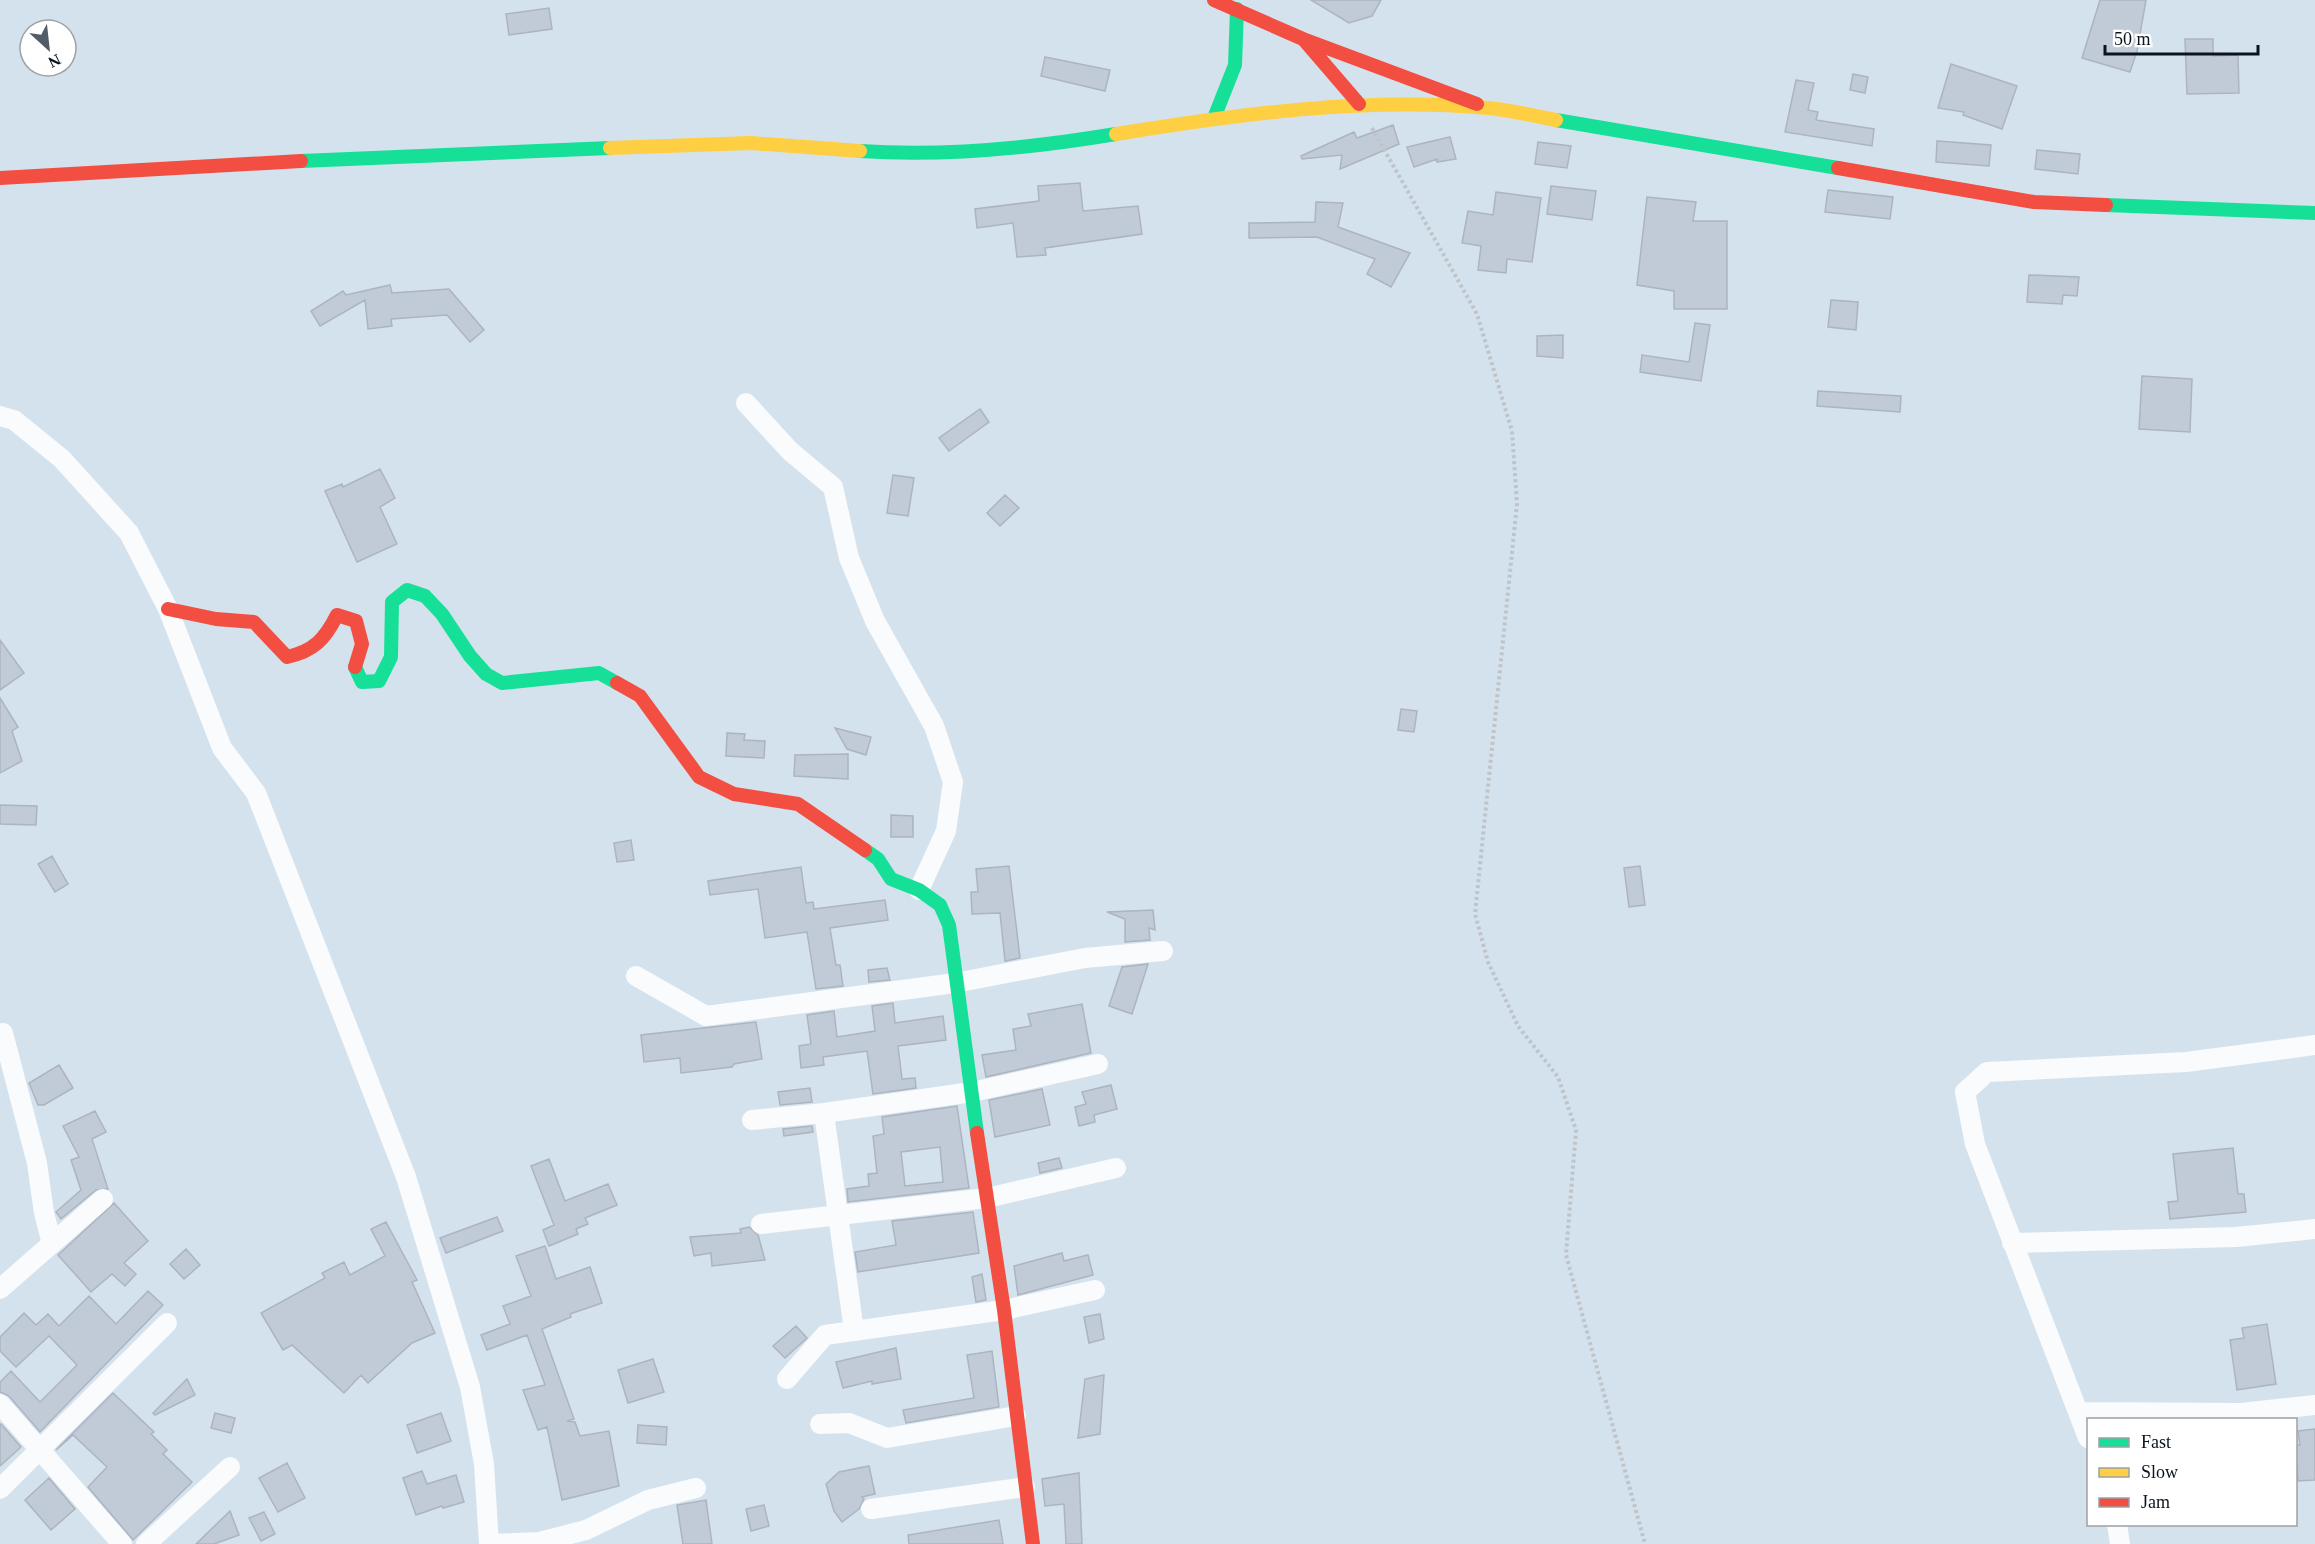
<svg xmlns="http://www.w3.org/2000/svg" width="2315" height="1544" viewBox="0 0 2315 1544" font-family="Georgia,serif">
  <rect width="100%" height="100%" fill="#d4e2ee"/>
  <path fill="#c1cad7" stroke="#acb4bf" stroke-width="1.5" fill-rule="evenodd" d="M 1311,0 L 1381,0 L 1372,16 L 1349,23 Z
    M 2100,0 L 2146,0 L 2137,51 L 2130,72 L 2082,58 Z
    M 549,8 L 552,29 L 509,35 L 506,14 Z
    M 2185,39 L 2213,39 L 2213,56 L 2238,55 L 2239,93 L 2187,94 Z
    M 1045,57 L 1110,70 L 1105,91 L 1041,76 Z
    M 1951,64 L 2017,86 L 2002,129 L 1963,115 L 1964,112 L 1938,108 Z
    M 1853,74 L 1868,77 L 1865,93 L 1850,90 Z
    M 1796,80 L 1814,83 L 1808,110 L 1818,112 L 1816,120 L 1874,129 L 1872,146 L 1785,132 Z
    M 1393,125 L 1399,144 L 1340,169 L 1342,155 L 1302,159 L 1301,156 L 1354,132 L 1357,138 Z
    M 1450,137 L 1456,159 L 1437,162 L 1437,159 L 1414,167 L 1407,147 Z
    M 1937,141 L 1991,145 L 1989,166 L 1936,162 Z
    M 1538,142 L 1571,146 L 1567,168 L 1535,164 Z
    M 2037,150 L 2080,154 L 2078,174 L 2035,169 Z
    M 1080,183 L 1083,211 L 1138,206 L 1142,234 L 1045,248 L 1046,255 L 1017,257 L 1013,223 L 977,228 L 975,209 L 1039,201 L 1038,186 Z
    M 1551,186 L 1596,191 L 1592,220 L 1547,214 Z
    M 1828,190 L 1893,197 L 1890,219 L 1825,212 Z
    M 1496,192 L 1541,198 L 1532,262 L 1507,259 L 1506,273 L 1478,270 L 1481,246 L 1462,243 L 1468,211 L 1493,215 Z
    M 1647,197 L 1696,202 L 1693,221 L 1727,221 L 1727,309 L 1674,309 L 1674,291 L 1637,285 Z
    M 1316,202 L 1343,203 L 1338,227 L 1410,253 L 1391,287 L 1367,274 L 1375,259 L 1317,237 L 1249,238 L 1249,223 L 1315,222 Z
    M 2029,275 L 2079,277 L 2077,296 L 2063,295 L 2062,304 L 2027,302 Z
    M 390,285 L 392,293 L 449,289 L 484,330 L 470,342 L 447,315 L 391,319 L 392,326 L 368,329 L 365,300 L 320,326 L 311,311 L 343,291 L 346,295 Z
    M 1831,300 L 1858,302 L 1856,330 L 1828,327 Z
    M 1695,323 L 1710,325 L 1701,381 L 1640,372 L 1642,355 L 1689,362 Z
    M 1563,335 L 1563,358 L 1537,356 L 1537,336 Z
    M 2142,376 L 2192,379 L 2190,432 L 2139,429 Z
    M 1818,391 L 1901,396 L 1900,412 L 1817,406 Z
    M 980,409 L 989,422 L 949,451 L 939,438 Z
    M 380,469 L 395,498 L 380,507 L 397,544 L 357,562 L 325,491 L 342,484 L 343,487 Z
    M 893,475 L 914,478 L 908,516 L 887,513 Z
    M 1005,495 L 1019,508 L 1000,526 L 987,513 Z
    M 0,640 L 24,673 L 0,690 Z
    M 0,698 L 18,727 L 12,731 L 22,761 L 0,773 Z
    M 1401,709 L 1417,711 L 1414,732 L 1398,730 Z
    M 835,728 L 871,737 L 866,755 L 847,749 Z
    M 727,733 L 745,734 L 744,740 L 765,741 L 764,758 L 726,756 Z
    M 848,754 L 848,779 L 794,776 L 795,755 Z
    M 0,805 L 37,806 L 36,825 L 0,824 Z
    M 891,815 L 913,816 L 913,837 L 891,837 Z
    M 631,840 L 634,860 L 617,862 L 614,843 Z
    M 52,856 L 68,884 L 55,892 L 38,864 Z
    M 1009,866 L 1020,958 L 1005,961 L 1000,913 L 972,914 L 971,892 L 978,892 L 976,869 Z
    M 1640,866 L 1645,905 L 1629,907 L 1624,868 Z
    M 801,867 L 806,903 L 813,902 L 814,909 L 885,900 L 888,920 L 830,928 L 836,965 L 840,965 L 843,986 L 816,989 L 807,932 L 765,938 L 758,889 L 710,895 L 708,881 Z
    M 1153,910 L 1155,930 L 1149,928 L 1150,940 L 1125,942 L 1125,919 L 1107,912 Z
    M 1148,964 L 1132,1014 L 1109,1006 L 1122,967 Z
    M 887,968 L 890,980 L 869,982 L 868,970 Z
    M 893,1003 L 895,1023 L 943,1016 L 946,1040 L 898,1046 L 902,1079 L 915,1078 L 916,1088 L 873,1094 L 867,1051 L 823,1057 L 824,1065 L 801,1068 L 799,1046 L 811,1044 L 807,1015 L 834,1011 L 837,1037 L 875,1031 L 872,1006 Z
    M 1082,1004 L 1091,1053 L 986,1077 L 982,1055 L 1016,1050 L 1013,1029 L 1031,1026 L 1028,1014 Z
    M 756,1022 L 762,1059 L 734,1064 L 732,1067 L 681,1073 L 680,1058 L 644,1062 L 641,1035 Z
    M 59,1065 L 73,1088 L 44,1105 L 38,1105 L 29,1083 Z
    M 1111,1085 L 1117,1109 L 1094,1115 L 1095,1122 L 1079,1126 L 1075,1107 L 1086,1104 L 1082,1092 Z
    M 810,1088 L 812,1102 L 780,1105 L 778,1092 Z
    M 1042,1089 L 1050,1125 L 995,1137 L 989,1100 Z
    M 957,1106 L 969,1188 L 848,1202 L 847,1189 L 869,1186 L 868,1174 L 877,1173 L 873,1136 L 884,1134 L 882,1117 ZM 940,1147 L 943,1182 L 905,1186 L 901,1152 Z
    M 95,1111 L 106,1132 L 92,1139 L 108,1189 L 96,1190 L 61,1219 L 56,1212 L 81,1190 L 71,1160 L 79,1157 L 63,1126 Z
    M 812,1126 L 813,1132 L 784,1136 L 783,1129 Z
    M 2233,1148 L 2238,1194 L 2244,1194 L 2246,1212 L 2170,1219 L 2168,1202 L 2178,1201 L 2173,1154 Z
    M 1059,1158 L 1062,1168 L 1040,1173 L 1038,1163 Z
    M 549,1159 L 565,1201 L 608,1184 L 617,1205 L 585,1218 L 588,1224 L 576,1229 L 578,1234 L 549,1246 L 543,1230 L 554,1225 L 531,1166 Z
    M 114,1203 L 148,1241 L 124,1263 L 136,1274 L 125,1286 L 112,1274 L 91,1292 L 58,1255 Z
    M 973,1212 L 979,1253 L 858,1272 L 855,1252 L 896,1245 L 892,1221 Z
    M 497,1217 L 503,1231 L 446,1253 L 440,1238 Z
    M 386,1222 L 417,1280 L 412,1282 L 435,1333 L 412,1343 L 368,1383 L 361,1375 L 344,1393 L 292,1345 L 283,1350 L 261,1313 L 325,1278 L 322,1273 L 344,1262 L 350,1275 L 385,1256 L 371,1229 Z
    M 749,1227 L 758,1235 L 765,1260 L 712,1266 L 711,1253 L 694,1256 L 690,1237 L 741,1233 L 740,1229 Z
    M 545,1246 L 556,1279 L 590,1267 L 602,1303 L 570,1314 L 571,1317 L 542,1329 L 574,1419 L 567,1421 L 575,1422 L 580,1436 L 609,1431 L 619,1486 L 562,1500 L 547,1427 L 538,1430 L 523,1390 L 545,1385 L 527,1335 L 487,1350 L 481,1335 L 510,1324 L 503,1306 L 531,1296 L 516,1256 Z
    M 186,1249 L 200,1265 L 184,1279 L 170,1264 Z
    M 1062,1253 L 1064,1261 L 1088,1255 L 1093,1275 L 1018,1295 L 1014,1266 Z
    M 982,1274 L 986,1300 L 976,1302 L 972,1277 Z
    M 148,1291 L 163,1305 L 40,1432 L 9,1396 L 0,1392 L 0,1382 L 11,1371 L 40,1402 L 77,1365 L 49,1336 L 16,1367 L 0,1351 L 0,1337 L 24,1313 L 36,1325 L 48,1314 L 59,1326 L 89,1296 L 116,1324 Z
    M 1100,1314 L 1104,1339 L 1089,1343 L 1084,1317 Z
    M 2267,1324 L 2276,1384 L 2237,1390 L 2230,1340 L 2244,1338 L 2242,1328 Z
    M 796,1326 L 807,1338 L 785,1358 L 773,1346 Z
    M 896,1348 L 901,1379 L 872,1384 L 872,1381 L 843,1388 L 836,1362 Z
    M 992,1351 L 999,1407 L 906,1423 L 903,1410 L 974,1398 L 967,1355 Z
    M 653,1359 L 664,1392 L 628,1403 L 618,1370 Z
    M 1104,1375 L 1100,1434 L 1078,1438 L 1085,1379 Z
    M 187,1379 L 195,1395 L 155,1415 L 153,1413 Z
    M 113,1393 L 154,1432 L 151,1434 L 167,1450 L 163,1454 L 192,1482 L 133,1540 L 88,1487 L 107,1467 L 73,1435 L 56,1450 Z
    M 215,1413 L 235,1418 L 231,1433 L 211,1428 Z
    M 441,1413 L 451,1441 L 417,1453 L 407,1425 Z
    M 1,1424 L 21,1447 L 0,1466 L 0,1425 Z
    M 638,1425 L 667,1427 L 666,1445 L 637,1443 Z
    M 2315,1429 L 2315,1480 L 2298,1481 L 2295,1445 L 2300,1445 L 2298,1431 Z
    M 287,1463 L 305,1498 L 278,1512 L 259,1478 Z
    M 869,1466 L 875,1494 L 862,1497 L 864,1499 L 859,1509 L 842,1522 L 834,1511 L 826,1484 L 839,1472 Z
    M 422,1471 L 427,1484 L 456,1475 L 464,1502 L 443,1508 L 442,1506 L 416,1515 L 403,1478 Z
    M 1079,1473 L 1082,1544 L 1066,1544 L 1064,1504 L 1045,1506 L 1042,1479 Z
    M 49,1478 L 75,1509 L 51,1530 L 25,1500 Z
    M 706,1500 L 712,1544 L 683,1544 L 677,1505 Z
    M 764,1505 L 769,1526 L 751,1531 L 746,1509 Z
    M 230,1511 L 239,1535 L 214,1544 L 196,1544 Z
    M 264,1512 L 275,1534 L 261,1541 L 249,1518 Z
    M 999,1520 L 1003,1544 L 909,1544 L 908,1535 Z"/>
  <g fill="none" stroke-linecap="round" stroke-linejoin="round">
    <path stroke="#bfc4c8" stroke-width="4" stroke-dasharray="3 3" stroke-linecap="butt" d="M 1372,128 L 1477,314 L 1512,431 L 1517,504 L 1475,914 L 1488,962 L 1518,1026 L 1558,1077 L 1576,1130 L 1566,1255 L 1645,1544"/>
    <path stroke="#f9fbfc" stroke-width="20" d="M 746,403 L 790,451 L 833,487 L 849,558 L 875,621 L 934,726 L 953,782 L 946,831 L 919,890
      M 0,416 L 14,420 L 62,459 L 129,533 L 168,609 L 222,748 L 256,793 L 406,1177 L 470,1387 L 484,1464 L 489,1544
      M 636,976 L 706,1016 L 955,983 L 1085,958 L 1163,951
      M 3,1033 L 37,1163 L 44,1213 L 52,1244
      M 824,1113 L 854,1331
      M 752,1120 L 824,1113 L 972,1092 L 1098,1064
      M 761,1224 L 987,1198 L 1116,1168
      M 2012,1243 L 2236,1237 L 2315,1229
      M 0,1289 L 103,1199
      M 787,1379 L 825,1335 L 1004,1310 L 1095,1290
      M 0,1404 L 122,1544
      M 2080,1412 L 2241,1413 L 2315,1405
      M 820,1424 L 849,1423 L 887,1438 L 1016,1416
      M 2088,1438 L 1975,1144 L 1965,1092 L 1987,1072 L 2186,1062 L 2315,1045
      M 0,1489 L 167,1323
      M 871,1509 L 1025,1487
      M 2117,1524 L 2120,1544
      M 146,1544 L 230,1467
      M 489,1544 L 539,1542 L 586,1530 L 648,1500 L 696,1488"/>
    <path stroke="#16e098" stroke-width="14" d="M 1214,118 L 1235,65 L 1237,9
      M 1556,120 L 1838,168
      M 860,151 C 945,157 1032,148 1116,134
      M 301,161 L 610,148
      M 2106,205 L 2315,213
      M 355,667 L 362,682 L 379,681 L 391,657 L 392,602 L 407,590 L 425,596 L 442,614 L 470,656 L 486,674 L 502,683 L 599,673 L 617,683
      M 865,850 L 878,859 L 891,879 L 919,890 L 940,905 L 949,925 L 977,1133"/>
    <path stroke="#ffcf43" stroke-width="14" d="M 1116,134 C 1239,114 1363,97 1488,108 C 1511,110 1534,116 1556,120
      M 610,148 L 751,143 L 860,151"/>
    <path stroke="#f24e42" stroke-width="14" d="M 1214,0 L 1303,39 L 1477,104
      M 1304,40 L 1359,104
      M 1838,168 L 2034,202 L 2106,205
      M 0,178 L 301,161
      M 168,609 L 216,619 L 254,622 L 287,657 C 314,651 325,639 337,615 L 356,621 L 362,644 L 355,667
      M 617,683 L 640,696 L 699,777 L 734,794 L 798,804 L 865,850
      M 977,1133 L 1004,1310 L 1033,1544"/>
  </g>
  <rect x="2087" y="1418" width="210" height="108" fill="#ffffff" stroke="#9da1a4" stroke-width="1.5"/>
  <rect x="2099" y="1438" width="30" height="9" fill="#16e098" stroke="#9da1a4" stroke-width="1.5"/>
  <text x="2141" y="1448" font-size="18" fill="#0b141c">Fast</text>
  <rect x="2099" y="1468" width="30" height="9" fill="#ffcf43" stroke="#9da1a4" stroke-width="1.5"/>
  <text x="2141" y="1478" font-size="18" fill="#0b141c">Slow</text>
  <rect x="2099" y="1498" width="30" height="9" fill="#f24e42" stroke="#9da1a4" stroke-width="1.5"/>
  <text x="2141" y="1508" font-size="18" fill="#0b141c">Jam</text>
  <g transform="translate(48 48) rotate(153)"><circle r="28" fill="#ffffff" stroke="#9da1a4" stroke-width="1.5"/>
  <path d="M0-4.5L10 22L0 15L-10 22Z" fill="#515c66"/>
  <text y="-9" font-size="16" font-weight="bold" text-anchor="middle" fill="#0b141c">N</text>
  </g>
  <path d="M2105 45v9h153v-9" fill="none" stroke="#0b141c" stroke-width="3"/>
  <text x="2114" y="45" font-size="18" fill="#0b141c" stroke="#ffffff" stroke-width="4.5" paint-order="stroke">50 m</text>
</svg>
